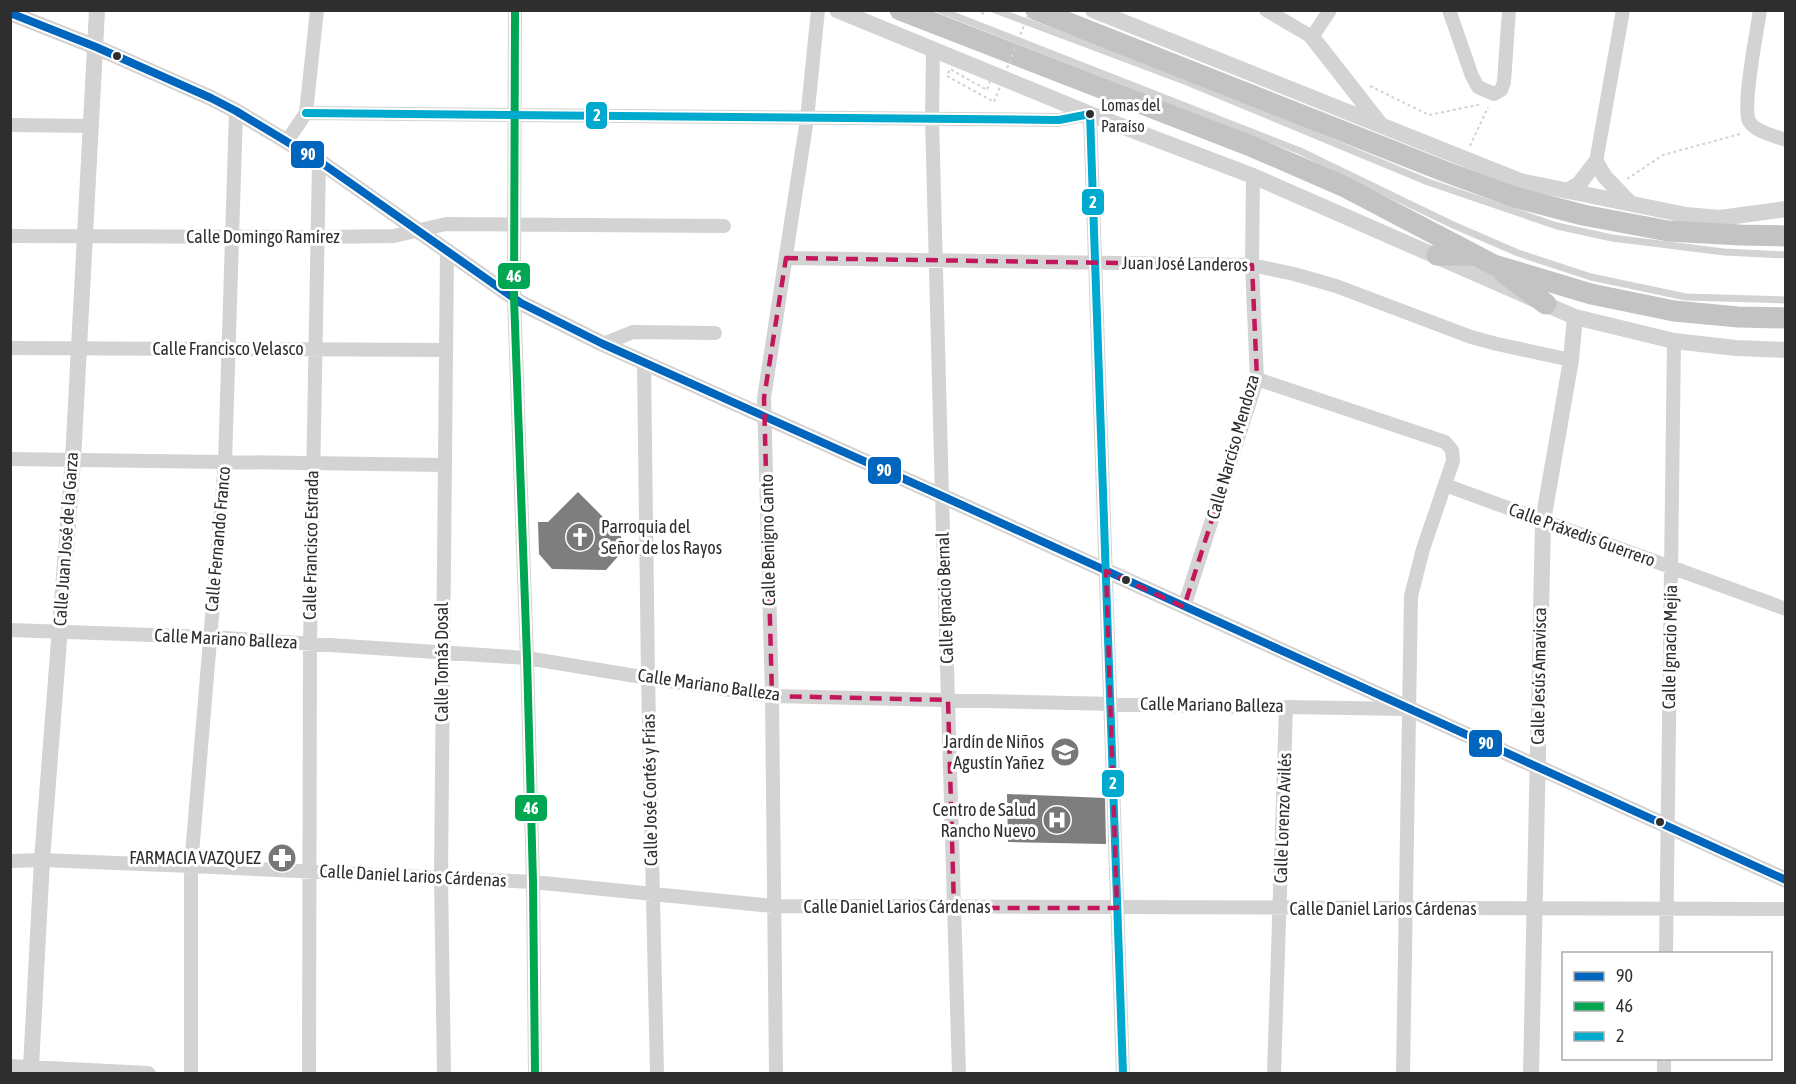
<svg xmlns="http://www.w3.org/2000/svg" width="1796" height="1084" viewBox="0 0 1796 1084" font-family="'Asap Condensed',sans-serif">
  <rect width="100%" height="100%" fill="#fff"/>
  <path fill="#7e7e7e" d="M 578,492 L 607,521 L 621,521 L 621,553 L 606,570 L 552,569 L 539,554 L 538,522 L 548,522 Z
    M 1007,794 L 1105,798 L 1106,844 L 1008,842 Z"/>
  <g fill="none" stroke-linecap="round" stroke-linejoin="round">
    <path stroke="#d3d3d3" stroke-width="2" stroke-dasharray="3 3" stroke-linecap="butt" d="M 976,10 L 984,14
      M 1370,86 L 1429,115 L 1482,104
      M 1470,146 L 1488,107
      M 1627,179 L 1663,155 L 1740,134
      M 1254,707 L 1273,707"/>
    <path stroke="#d3d3d3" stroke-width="7" d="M 940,10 L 1300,151 L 1451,224 L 1518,253 L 1591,277 L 1686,297 L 1786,300
      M 995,10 L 1187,82 L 1428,182 L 1557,226 L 1612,238 L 1724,252 L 1786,255"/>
    <path stroke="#d3d3d3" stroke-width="14" d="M 515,10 L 514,298 L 527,658 L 533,882 L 535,1074
      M 1266,10 L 1312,37 L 1330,10
      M 1449,10 L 1472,76 L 1478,87 L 1494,94 L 1501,90 L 1504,82 L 1509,10
      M 1760,10 C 1757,32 1742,105 1749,121 C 1755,132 1775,136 1786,140
      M 933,51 L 932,119 L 942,496 L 959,1074
      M 306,113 L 1059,120 L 1090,114 L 1123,1074
      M 10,125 L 91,126
      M 287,141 L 306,113 L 317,10
      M 1596,162 L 1623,10
      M 10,236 L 318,237 L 394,236 L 446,224 L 724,226
      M 786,258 L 1252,265 L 1294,274 L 1336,286 L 1471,337 L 1497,344 L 1571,360
      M 603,344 L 633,332 L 715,333
      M 10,348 L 446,350
      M 644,363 L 648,678 L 657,1074
      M 1257,379 L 1445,442 L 1452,450 L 1453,461 L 1423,549 L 1411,596 L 1403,1074
      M 10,459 L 444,465
      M 1445,485 L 1786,609
      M 1184,607 L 1257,379 L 1252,265 L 1253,176
      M 10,630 L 210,637 L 527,658 L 648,678 L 772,696 L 1242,707
      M 10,861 L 42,860 L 191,866 L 533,882 L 773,906 L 1786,909
      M 1666,954 L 1674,341
      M 191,1074 L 191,866 L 225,462 L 236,111
      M 309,1074 L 310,644 L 319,161
      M 444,1074 L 441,876 L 447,251
      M 776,1074 L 772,696 L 764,398 L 807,119 L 818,10
      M 1274,1074 L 1286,707 L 1406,709
      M 1664,1074 L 1664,1058"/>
    <path stroke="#d3d3d3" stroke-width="16" d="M 837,10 L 1090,114 L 1253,176 L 1575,317 L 1674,341 L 1736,348 L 1786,350
      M 1093,10 L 1520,181 L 1686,215 L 1720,218 L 1786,209
      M 10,13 L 96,47 L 211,98 L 236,111 L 319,161 L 521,303 L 603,344 L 942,496 L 1786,880
      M 1312,37 L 1380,124
      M 1567,191 L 1579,184 L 1596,162 L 1605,177 L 1629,202
      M 10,1067 L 148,1074
      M 31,1067 L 42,860 L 73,460 L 97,10
      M 1531,1074 L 1543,521 L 1571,360 L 1575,317"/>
    <path stroke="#c3c3c3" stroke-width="21" d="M 900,10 L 1253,147 L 1343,186 L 1494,265 L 1591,294 L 1674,311 L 1738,317 L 1786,318
      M 1036,10 L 1446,172 L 1514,197 L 1583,215 L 1668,231 L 1740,235 L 1786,236
      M 1437,255 L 1472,255
      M 1504,273 L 1546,304"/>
    <path stroke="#d3d3d3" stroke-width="2" stroke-dasharray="3 3" stroke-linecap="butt" d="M 992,75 L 987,90 L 950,69 L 947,76 L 994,102 L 1030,10"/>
    <g stroke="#fff" stroke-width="12">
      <path id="bus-1" d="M 10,13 L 96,47 L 211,98 L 236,111 L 319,161 L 521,303 L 603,344 L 942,496 L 1786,880"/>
    </g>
    <g stroke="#fff" stroke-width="12">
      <path id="bus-2" d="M 515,10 L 514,298 L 527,658 L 533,882 L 535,1074"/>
    </g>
    <g stroke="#fff" stroke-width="12">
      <path id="bus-3" d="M 306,113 L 1059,120 L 1090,114 L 1123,1074"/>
    </g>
    <use href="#bus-1" stroke="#0065bd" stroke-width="8"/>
    <use href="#bus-2" stroke="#00a651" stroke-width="8"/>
    <use href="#bus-3" stroke="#00a9ce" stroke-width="8"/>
  </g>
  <path fill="none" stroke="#c2185b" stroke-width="4.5" stroke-dasharray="12 8" stroke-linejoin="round" d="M 786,258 L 1252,265 L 1257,379 L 1184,607 L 1106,571 L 1117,908 L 954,908 L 948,700 L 772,696 L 764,398 Z"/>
  <defs>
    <g id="church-disc" transform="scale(1.5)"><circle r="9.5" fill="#777" stroke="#fff"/><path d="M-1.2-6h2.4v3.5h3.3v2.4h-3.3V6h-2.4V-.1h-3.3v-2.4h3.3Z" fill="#fff"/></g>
    <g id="school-disc" transform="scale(1.5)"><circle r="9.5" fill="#777" stroke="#fff"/><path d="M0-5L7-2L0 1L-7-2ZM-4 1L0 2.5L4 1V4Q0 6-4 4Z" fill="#fff"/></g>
    <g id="hospital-disc" transform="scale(1.5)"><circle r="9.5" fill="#777" stroke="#fff"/><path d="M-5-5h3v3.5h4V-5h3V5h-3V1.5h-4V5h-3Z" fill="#fff"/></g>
    <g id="pharmacy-disc" transform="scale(1.5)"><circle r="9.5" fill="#777" stroke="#fff"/><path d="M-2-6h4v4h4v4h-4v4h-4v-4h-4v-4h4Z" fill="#fff"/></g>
  </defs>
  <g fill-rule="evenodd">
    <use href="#church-disc" x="580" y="537"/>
    <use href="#school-disc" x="1065" y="752"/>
    <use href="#hospital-disc" x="1057" y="820"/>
    <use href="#pharmacy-disc" x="282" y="858"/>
  </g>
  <g fill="#2e2e2e" stroke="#fff" stroke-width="2">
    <circle cx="117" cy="56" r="5"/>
    <circle cx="1090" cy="114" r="5"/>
    <circle cx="1126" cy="580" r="5"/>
    <circle cx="1660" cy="822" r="5"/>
  </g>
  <g text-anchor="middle" stroke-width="6" stroke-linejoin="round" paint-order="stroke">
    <g font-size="16" fill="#2e2e2e" stroke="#fff" text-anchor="start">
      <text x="1101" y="111">Lomas del<tspan x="1101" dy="21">Paraíso</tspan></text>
    </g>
    <g font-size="18" fill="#2e2e2e" stroke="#fff">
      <text x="263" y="243">Calle Domingo Ramírez</text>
      <text transform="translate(1185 264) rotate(1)" y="6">Juan José Landeros</text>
      <text x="228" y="355">Calle Francisco Velasco</text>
      <text transform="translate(1233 447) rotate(-74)" y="6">Calle Narciso Mendoza</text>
      <text transform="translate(1582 535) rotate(20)" y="6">Calle Práxedis Guerrero</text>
      <text transform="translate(66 539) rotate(-86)" y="6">Calle Juan José de la Garza</text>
      <text transform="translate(218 539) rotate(-85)" y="6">Calle Fernando Franco</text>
      <text transform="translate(768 540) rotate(-91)" y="6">Calle Benigno Canto</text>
      <text transform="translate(311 545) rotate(-89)" y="6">Calle Francisco Estrada</text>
      <text transform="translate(945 598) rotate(-92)" y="6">Calle Ignacio Bernal</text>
      <text transform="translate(226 639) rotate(3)" y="6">Calle Mariano Balleza</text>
      <text transform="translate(1670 647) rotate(-89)" y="6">Calle Ignacio Mejía</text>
      <text transform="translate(442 662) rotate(-90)" y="6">Calle Tomás Dosal</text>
      <text transform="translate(1539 676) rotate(-89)" y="6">Calle Jesús Amavisca</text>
      <text transform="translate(709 685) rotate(8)" y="6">Calle Mariano Balleza</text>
      <text transform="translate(1212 705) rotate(1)" y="6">Calle Mariano Balleza</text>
      <text transform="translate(650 790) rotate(-91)" y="6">Calle José Cortés y Frías</text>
      <text transform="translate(1283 818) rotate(-88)" y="6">Calle Lorenzo Avilés</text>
      <text transform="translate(413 876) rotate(3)" y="6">Calle Daniel Larios Cárdenas</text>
      <text x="897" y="913">Calle Daniel Larios Cárdenas</text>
      <text x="1383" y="915">Calle Daniel Larios Cárdenas</text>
    </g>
    <g font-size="18" fill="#2e2e2e" stroke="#fff" text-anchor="end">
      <text x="601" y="533" text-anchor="start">Parroquia del<tspan x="601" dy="21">Señor de los Rayos</tspan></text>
      <text x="1044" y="748">Jardín de Niños<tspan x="1044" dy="21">Agustín Yañez</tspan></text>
      <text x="1036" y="816">Centro de Salud<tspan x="1036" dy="21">Rancho Nuevo</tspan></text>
      <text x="261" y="864">FARMACIA VAZQUEZ</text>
    </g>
  </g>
  <g stroke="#fff" stroke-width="2">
    <rect x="585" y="101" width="23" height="29" rx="6" fill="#00a9ce"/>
    <rect x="290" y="140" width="35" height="29" rx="6" fill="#0065bd"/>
    <rect x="1081" y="188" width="24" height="28" rx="6" fill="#00a9ce"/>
    <rect x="497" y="262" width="34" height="28" rx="6" fill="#00a651"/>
    <rect x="867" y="456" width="35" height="29" rx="6" fill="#0065bd"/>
    <rect x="1468" y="729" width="35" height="29" rx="6" fill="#0065bd"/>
    <rect x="1101" y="769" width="24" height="29" rx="6" fill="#00a9ce"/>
    <rect x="514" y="794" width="34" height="28" rx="6" fill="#00a651"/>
  </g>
  <g font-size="16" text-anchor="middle" font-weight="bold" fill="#fff">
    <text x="597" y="121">2</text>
    <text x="308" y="160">90</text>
    <text x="1093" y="208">2</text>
    <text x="514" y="282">46</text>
    <text x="884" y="476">90</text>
    <text x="1486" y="749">90</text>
    <text x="1113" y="789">2</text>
    <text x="531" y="814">46</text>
  </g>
  <rect width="1796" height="1084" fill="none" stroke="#2e2e2e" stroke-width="24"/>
  <rect x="1562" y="952" width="210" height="108" fill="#ffffff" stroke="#ababab" stroke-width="1.5"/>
  <rect x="1574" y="972" width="30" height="9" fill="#0065bd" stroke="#ababab" stroke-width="1.5"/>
  <text x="1616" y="982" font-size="18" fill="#2e2e2e">90</text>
  <rect x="1574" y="1002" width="30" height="9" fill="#00a651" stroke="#ababab" stroke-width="1.5"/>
  <text x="1616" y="1012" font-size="18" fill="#2e2e2e">46</text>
  <rect x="1574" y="1032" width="30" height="9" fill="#00a9ce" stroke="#ababab" stroke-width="1.5"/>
  <text x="1616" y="1042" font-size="18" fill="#2e2e2e">2</text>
</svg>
